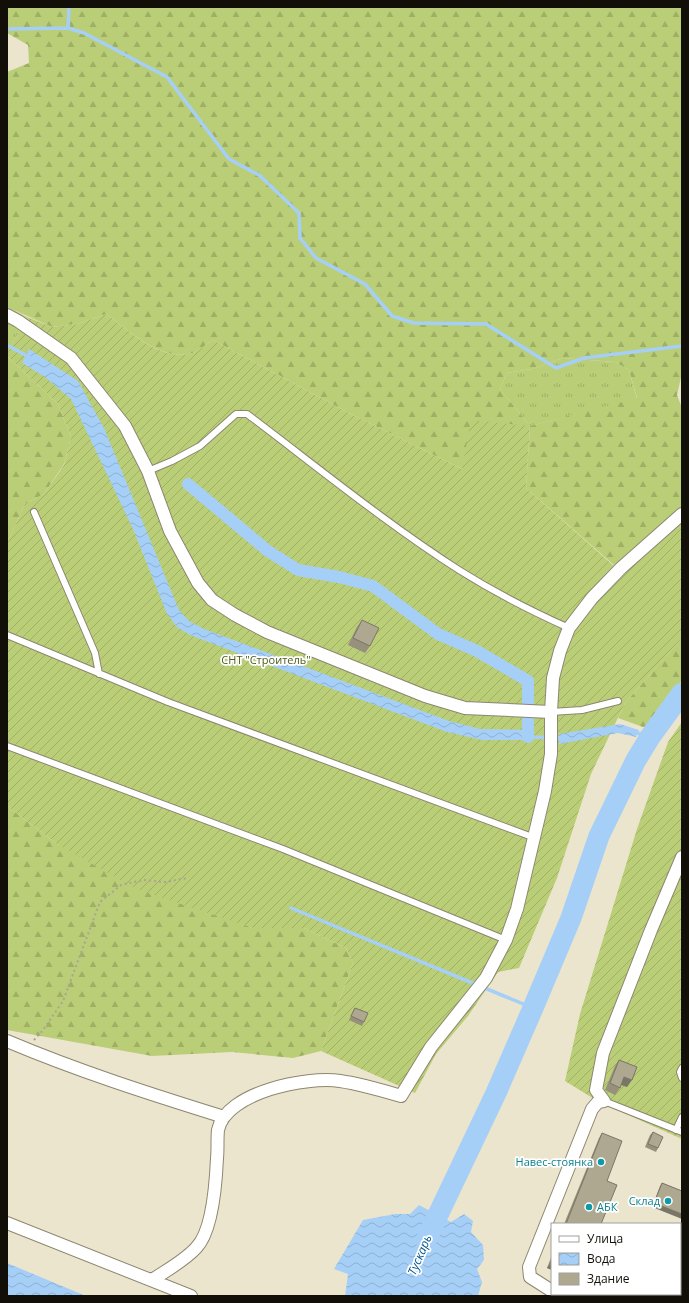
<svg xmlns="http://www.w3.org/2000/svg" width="689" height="1303" viewBox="0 0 689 1303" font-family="'Open Sans',sans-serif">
  <defs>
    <pattern id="grass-tufts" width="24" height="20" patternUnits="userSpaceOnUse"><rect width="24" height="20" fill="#bace77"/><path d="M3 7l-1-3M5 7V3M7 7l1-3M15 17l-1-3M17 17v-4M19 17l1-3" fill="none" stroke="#9fb065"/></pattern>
    <pattern id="forest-firs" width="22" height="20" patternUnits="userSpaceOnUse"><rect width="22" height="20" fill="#bace77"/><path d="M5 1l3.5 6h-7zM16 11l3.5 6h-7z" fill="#9fb065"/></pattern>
    <pattern id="garden-furrows" width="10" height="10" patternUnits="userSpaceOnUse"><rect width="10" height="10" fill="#bace77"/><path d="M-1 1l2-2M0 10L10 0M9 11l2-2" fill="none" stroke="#9fb065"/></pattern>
    <pattern id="water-waves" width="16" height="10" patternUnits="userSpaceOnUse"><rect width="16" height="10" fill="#a6cff7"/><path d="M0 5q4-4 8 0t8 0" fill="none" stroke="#8eb1d2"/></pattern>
  </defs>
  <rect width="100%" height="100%" fill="#ece5cd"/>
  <path fill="url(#grass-tufts)" d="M 7,307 L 27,317 L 7,354 Z
    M 563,358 L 615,362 L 629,370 L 637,399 L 530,426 L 500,389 L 507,373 L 532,369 Z"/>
  <path fill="url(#forest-firs)" fill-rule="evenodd" d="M 7,7 L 682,7 L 682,373 L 677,395 L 682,408 L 682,507 L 615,566 L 526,488 L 530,426 L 462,469 L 347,412 L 213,340 C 206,344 197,353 189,354 C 159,360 129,330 106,314 L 77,324 L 52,327 L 7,307 L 7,72 L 29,63 L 28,45 L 7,33 ZM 563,358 L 615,362 L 629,370 L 637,398 L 530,426 L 500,389 L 507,373 L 532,369 Z
    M 7,356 L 58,404 L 71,437 L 64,464 L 44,494 L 25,504 L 7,543 Z
    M 682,638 L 682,680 L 651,725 L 643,727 L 618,718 L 625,703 Z
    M 7,806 L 57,844 L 253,928 L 304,928 L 346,948 L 353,963 L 321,1051 L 293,1058 L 232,1052 L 152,1056 L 7,1030 Z"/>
  <path fill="url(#garden-furrows)" d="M 106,314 C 129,330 158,360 189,354 C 197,353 206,344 213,340 L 347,412 L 462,469 L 471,420 L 530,426 L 526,488 L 614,566 L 682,507 L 682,638 L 625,703 L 591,774 L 557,878 L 519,968 L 498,972 L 468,1016 L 436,1054 L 415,1093 L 321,1051 L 353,963 L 346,948 L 304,928 L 253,928 L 136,889 L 57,844 L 7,806 L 7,543 L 25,504 L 44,494 L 64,465 L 71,437 L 58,404 L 7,356 L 7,354 L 27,317 L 52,327 L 77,324 Z
    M 682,722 L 682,1139 L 599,1102 L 565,1081 L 580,1014 L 637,829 L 668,742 Z"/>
  <path fill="url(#water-waves)" d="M 29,349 L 78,381 L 104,428 L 179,610 L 189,621 L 204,629 L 449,721 L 480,729 L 533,730 L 534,740 L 482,740 L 447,732 L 190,635 L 177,627 L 167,614 L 133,529 L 71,399 L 45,377 L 22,363 Z
    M 620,724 L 639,730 L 636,737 L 618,733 L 559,744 L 559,734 Z
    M 419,1205 L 451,1222 L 464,1214 L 473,1221 L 471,1232 L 483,1245 L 484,1260 L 477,1269 L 482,1282 L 478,1296 L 345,1296 L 348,1274 L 334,1269 L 363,1220 L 395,1214 L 410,1214 Z
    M 7,1263 L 86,1296 L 7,1296 Z"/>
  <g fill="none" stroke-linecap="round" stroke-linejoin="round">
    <path stroke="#a6cff7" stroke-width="3.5" d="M 69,7 L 68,28 L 84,33 L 167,77 L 229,159 L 259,175 L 299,213 L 300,238 L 316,258 L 365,284 L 392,316 L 414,323 L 486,324 L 556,368 L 584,358 L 682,346
      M 7,29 L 68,28
      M 7,345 L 29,357
      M 634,732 L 650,737
      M 530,737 L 563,738
      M 291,908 L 533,1008"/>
    <path stroke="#a6cff7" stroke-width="12" d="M 188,484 L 268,551 L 298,570 L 339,577 L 373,586 L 438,634 L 477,651 L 528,681 L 528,737"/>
    <path stroke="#a6cff7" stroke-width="21" d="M 426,1240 L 496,1093 L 533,1008 L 571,918 L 599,836 L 636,760 L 650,737 L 682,693"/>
    <g stroke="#8d8670" stroke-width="8">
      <path id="lane" d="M 148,471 L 172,461 L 200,446 L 236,414 L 247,414 C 316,466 387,524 459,570 C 494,592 531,611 569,628
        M 34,512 L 95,653 L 99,674
        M 7,635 L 168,702 L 535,838
        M 551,712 L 582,710 L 618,701
        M 7,746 L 283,849 L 506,940
        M 682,1068 L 680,1072 L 682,1078
        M 604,1101 L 682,1132
        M 676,1130 L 682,1117"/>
    </g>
    <g stroke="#8d8670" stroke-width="14">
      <path id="street" d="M 7,315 L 18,321 L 71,358 L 125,426 L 148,471 L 170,531 L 198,583 L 212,600 L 235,615 L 267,632 L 425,696 L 465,708 L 551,712
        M 7,1041 C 78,1071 150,1094 224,1117
        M 7,1223 L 191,1296
        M 152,1280 C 167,1270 184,1261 196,1248 C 213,1231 216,1181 217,1158 C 218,1149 217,1139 218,1130 C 226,1092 307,1076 340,1081 C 361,1084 381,1090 401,1096 L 431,1047 L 486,978 L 506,940 L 517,909 L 545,791 L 551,754 L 551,712 L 553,678 L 560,651 L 569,628 L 592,598 L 621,568 L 682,514
        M 552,1291 L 530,1277 L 529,1267 L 592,1109 L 598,1102 L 604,1101 L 596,1090 L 603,1053 L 651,930 L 682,857"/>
    </g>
    <path stroke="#aaa592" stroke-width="2" stroke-dasharray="2 3" stroke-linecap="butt" d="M 34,1040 L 43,1030 L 63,1001 L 100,902 L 121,885 L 143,880 L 165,882 L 188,878"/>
    <use href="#lane" stroke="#fff" stroke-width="6"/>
    <use href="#street" stroke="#fff" stroke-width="12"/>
  </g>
  <path fill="#96907d" d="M 362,620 L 370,646 L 365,653 L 348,645 L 357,627 Z
    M 355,1008 L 364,1022 L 362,1026 L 349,1020 L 353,1011 Z
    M 619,1060 L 627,1087 L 621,1085 L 620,1088 L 615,1095 L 605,1090 L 615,1066 Z
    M 653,1132 L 658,1148 L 656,1152 L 645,1147 L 650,1135 Z
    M 602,1133 L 607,1181 L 601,1224 L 564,1224 L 599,1138 Z
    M 662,1183 L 682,1191 L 652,1207 L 660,1186 Z
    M 552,1255 L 552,1270 L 547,1268 Z"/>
  <path fill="#7a7666" d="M 624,1077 L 632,1080 L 627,1087 L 620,1084 Z
    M 654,1203 L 682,1214 L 682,1219 L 652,1207 Z
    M 550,1264 L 552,1265 L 552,1270 L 547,1268 Z"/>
  <path fill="#afa891" stroke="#7a7666" d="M 362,620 L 379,628 L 370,646 L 353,638 Z
    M 355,1008 L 368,1013 L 364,1022 L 351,1016 Z
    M 619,1060 L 637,1067 L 632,1080 L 624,1077 L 620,1088 L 610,1083 Z
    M 653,1132 L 663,1137 L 658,1148 L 648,1144 Z
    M 602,1133 L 622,1141 L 607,1181 L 617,1185 L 601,1224 L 566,1224 Z
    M 662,1183 L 682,1191 L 682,1214 L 654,1203 Z
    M 552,1259 L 552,1265 L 550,1264 Z"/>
  <g fill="#0f9aa8" stroke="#fff" stroke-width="1.5">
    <circle cx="601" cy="1162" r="4"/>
    <circle cx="668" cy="1201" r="4"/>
    <circle cx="589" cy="1207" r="4"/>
  </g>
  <g text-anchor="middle" stroke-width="3.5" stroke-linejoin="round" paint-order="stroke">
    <g font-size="11" fill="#4e5b1a" stroke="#fff">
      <text x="266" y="664">СНТ "Строитель"</text>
    </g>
    <g font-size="11" fill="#0d838f" stroke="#fff" text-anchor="end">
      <text x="593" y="1166">Навес-стоянка</text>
      <text x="660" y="1205">Склад</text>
      <text x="597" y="1211" text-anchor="start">АБК</text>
    </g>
    <g font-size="12" font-style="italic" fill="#00548f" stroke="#fff">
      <text transform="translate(420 1255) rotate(-67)" y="4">Тускарь</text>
    </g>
  </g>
  <rect width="689" height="1303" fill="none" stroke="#120f08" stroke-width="16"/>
  <rect x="551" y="1223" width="130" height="72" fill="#ffffff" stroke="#a09f9c"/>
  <rect x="559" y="1236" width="20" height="6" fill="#ffffff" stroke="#a09f9c"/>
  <text x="587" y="1243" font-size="12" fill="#120f08">Улица</text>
  <rect x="559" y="1253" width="20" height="12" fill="url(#water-waves)" stroke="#a09f9c"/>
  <text x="587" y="1263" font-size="12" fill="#120f08">Вода</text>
  <rect x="559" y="1273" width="20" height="12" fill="#afa891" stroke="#a09f9c"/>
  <text x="587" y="1283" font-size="12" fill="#120f08">Здание</text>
</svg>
